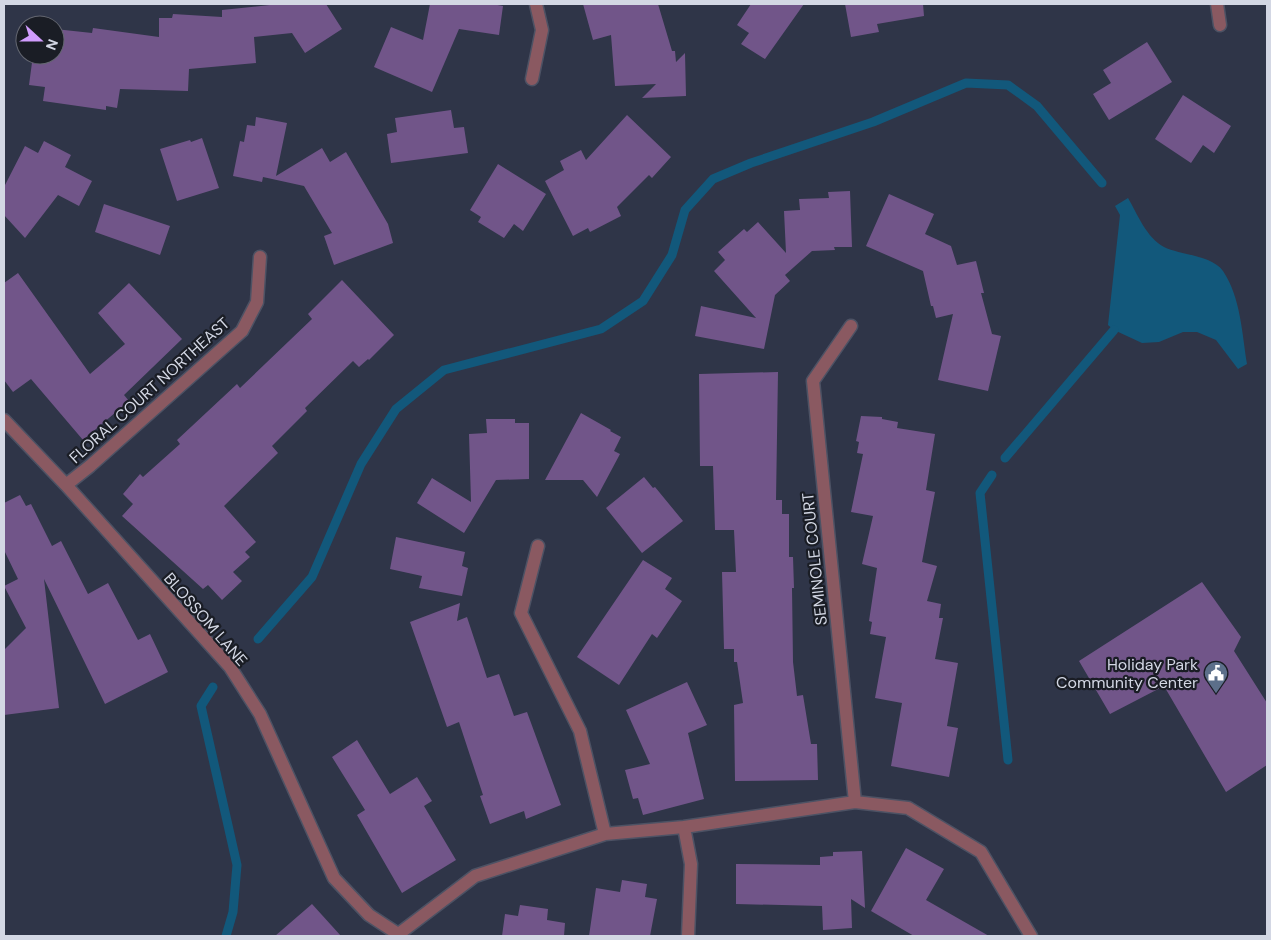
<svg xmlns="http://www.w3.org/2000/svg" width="1271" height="940" viewBox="0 0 1271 940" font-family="'DM Sans',sans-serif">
  <rect width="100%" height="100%" fill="#2f3548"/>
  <path fill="#12587b" d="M 1128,198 C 1138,215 1146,237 1164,247 C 1180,255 1212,255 1223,271 C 1241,298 1242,334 1247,364 L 1238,369 L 1216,340 L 1197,332 L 1183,332 L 1159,342 L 1142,343 L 1114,330 L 1108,325 L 1120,215 L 1115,206 Z"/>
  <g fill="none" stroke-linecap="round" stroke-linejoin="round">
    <path stroke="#12587b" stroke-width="9" d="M 1005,458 L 1114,330
      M 992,475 L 980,493 L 1008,760
      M 258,639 L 312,577 L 361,464 L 396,409 L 444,370 L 601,329 L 643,301 L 672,255 L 685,210 L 713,179 L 751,163 L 873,122 L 966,83 L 1008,85 L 1037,106 L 1102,183
      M 213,687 L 201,706 L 237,865 L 233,912 L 226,936"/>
  </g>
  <path fill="#715589" d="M 279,4 L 326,4 L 342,29 L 305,53 L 292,33 L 254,37 L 256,63 L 189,69 L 188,91 L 120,89 L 117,108 L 106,106 L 106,110 L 43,101 L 45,87 L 29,85 L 33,55 L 55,55 L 55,29 L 92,33 L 93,28 L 159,37 L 159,18 L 172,18 L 173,14 L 222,17 L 222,10 Z
    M 430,4 L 492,4 L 503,6 L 499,35 L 459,29 L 432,92 L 374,67 L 391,27 L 423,40 Z
    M 583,4 L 658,4 L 672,51 L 675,51 L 676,62 L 685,53 L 686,96 L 642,98 L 656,84 L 615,86 L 611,35 L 593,40 Z
    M 751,4 L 804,4 L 765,59 L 741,44 L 749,33 L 737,25 Z
    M 845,4 L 923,4 L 924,16 L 877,24 L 879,32 L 851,37 Z
    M 1147,42 L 1172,82 L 1109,120 L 1093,94 L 1111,83 L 1103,70 Z
    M 1183,95 L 1231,126 L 1214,153 L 1203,145 L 1191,163 L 1155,139 Z
    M 451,110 L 454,128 L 464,127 L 468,153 L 391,163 L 387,134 L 397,132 L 395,118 Z
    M 627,115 L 671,157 L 652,178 L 649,175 L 617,207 L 621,216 L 590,232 L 588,228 L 573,236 L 545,181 L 564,170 L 560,161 L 581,150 L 586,160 Z
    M 256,117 L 287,123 L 276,176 L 322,148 L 330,162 L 346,152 L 388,224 L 393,243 L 334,265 L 324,236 L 332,233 L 304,186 L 263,177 L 262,182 L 233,176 L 240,141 L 244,142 L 247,125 L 255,126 Z
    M 202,138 L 219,188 L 177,201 L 160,149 L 190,140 L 191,142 Z
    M 44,141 L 71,155 L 65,167 L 92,181 L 79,206 L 58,195 L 25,238 L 4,215 L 4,187 L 25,146 L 38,153 Z
    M 498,164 L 546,194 L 523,231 L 514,224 L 504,238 L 478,222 L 481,217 L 470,210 Z
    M 850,191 L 852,247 L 834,247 L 835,250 L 812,251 L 785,275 L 790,281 L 775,295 L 764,349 L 695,336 L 701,306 L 756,318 L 714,271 L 725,260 L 718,252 L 744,229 L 747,232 L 758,222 L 786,253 L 784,211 L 800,210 L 799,199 L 829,198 L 828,192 Z
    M 889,194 L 934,214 L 925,234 L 951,246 L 957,265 L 976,261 L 984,293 L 981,293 L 992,334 L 1001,336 L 988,391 L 938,380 L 953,314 L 936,318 L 933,306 L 931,306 L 923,271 L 866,246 Z
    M 104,204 L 170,226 L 160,255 L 95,232 Z
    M 18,273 L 90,374 L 125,344 L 98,313 L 129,283 L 182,339 L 124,395 L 129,401 L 83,440 L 31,379 L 13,392 L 4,380 L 4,283 Z
    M 342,280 L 394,335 L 369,360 L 368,359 L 359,367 L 353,361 L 305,408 L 307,411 L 272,446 L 278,453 L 224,506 L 256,542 L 245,552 L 250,557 L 233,572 L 242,581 L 222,600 L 208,585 L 203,589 L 122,516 L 133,504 L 123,494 L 140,474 L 143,477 L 180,444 L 177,440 L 237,384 L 240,388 L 312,319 L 308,314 Z
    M 778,372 L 776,500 L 782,500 L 782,514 L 789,514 L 789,557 L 793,557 L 794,588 L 792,588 L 793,662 L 797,696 L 803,695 L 811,744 L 817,744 L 818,780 L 735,781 L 734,705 L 743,703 L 737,662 L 734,662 L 734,649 L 724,649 L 722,572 L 736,572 L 734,530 L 715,530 L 713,466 L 700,466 L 699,374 Z
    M 581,413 L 611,430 L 610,431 L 621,437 L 614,451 L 620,454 L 597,497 L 583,480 L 545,480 Z
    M 861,416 L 882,417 L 882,419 L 898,422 L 897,428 L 935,434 L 926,490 L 935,492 L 922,562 L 937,566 L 927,601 L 941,604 L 939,618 L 943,618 L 935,659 L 958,663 L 947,726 L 958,728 L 949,777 L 891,766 L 902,703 L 875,698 L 886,637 L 870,634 L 872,622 L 869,621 L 877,568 L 862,564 L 873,516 L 851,512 L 863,454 L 857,453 L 859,442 L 856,441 Z
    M 486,419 L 515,419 L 515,423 L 529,423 L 529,479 L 496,480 L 464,533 L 417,503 L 432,478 L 471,502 L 469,434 L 487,433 Z
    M 644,477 L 653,488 L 655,487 L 683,521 L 642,553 L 606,508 Z
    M 20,495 L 26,506 L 31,504 L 52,546 L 61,541 L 88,594 L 108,583 L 138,640 L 150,634 L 168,672 L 105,704 L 44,579 L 59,708 L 4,715 L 4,650 L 26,628 L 4,586 L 18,579 L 4,550 L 4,503 Z
    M 396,537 L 465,552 L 462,566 L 468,568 L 462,596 L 419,588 L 422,576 L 390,569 Z
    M 643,560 L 672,578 L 665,589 L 682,601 L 657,638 L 652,634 L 619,685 L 577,657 Z
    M 1202,582 L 1241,637 L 1234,651 L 1267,703 L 1267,765 L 1226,792 L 1164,686 L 1110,714 L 1079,661 Z
    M 460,603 L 457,621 L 467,617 L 487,678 L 499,674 L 514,716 L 527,712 L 561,805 L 526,819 L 524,811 L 490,824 L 480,796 L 483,795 L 459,722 L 447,727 L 410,622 Z
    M 687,682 L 707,725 L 688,733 L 704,799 L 643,815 L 638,798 L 633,799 L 625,770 L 650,764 L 626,710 Z
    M 357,740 L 390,794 L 417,777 L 432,801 L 424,806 L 456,860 L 402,893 L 357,815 L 365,810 L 332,757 Z
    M 906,848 L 944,869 L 926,900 L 989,936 L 914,936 L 871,911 Z
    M 862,851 L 865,908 L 851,899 L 852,928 L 823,930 L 822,906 L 736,904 L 736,864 L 820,865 L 820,857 L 833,856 L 833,852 Z
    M 622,880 L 647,884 L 645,897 L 657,899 L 650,936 L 589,936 L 596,888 L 620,892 Z
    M 312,904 L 341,936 L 275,936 Z
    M 520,905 L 548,909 L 547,920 L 565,923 L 564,936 L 502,936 L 505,914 L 518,916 Z"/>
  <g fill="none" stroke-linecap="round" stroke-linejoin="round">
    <g stroke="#4d5264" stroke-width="15">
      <path id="street" d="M 1217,4 L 1220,25
        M 532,79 L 542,30 L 536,4
        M 851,326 L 813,381 L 855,802
        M 4,420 L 66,485 L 230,667 L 260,714 L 334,878 L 369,915 L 398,934
        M 66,485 L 90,466 L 242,331 L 257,302 L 260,257
        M 538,546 L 521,613 L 580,731 L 605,834
        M 684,827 L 691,864 L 688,936
        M 396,936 L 475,876 L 605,834 L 684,827 L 855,802 L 908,808 L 981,852 L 1031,936"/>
    </g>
    <use href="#street" stroke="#8a5961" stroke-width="12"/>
  </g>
  <defs>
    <g id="civic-pin" transform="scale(1.25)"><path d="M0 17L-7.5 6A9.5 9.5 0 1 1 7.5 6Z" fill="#5c6f8a" stroke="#1a1d25"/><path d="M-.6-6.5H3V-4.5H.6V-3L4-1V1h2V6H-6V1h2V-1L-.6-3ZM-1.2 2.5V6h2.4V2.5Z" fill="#fff"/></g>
  </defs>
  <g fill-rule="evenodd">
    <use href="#civic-pin" x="1216" y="673"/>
  </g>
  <g text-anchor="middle" stroke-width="4.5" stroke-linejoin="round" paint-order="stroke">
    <g font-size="16" fill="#d3d7e4" stroke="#1a1d25">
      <text transform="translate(149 390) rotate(-42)" y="6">FLORAL COURT NORTHEAST</text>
      <text transform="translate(814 559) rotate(-96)" y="6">SEMINOLE COURT</text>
      <text transform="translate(206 619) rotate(49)" y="6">BLOSSOM LANE</text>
    </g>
    <g font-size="16" fill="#d3d7e4" stroke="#1a1d25" text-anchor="end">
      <text x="1198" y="670">Holiday Park<tspan x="1198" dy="18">Community Center</tspan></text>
    </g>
  </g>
  <rect width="1271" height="940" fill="none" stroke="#d3d7e4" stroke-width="10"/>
  <g transform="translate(40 40) rotate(111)"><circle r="24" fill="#1a1d25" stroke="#646771"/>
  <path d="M0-4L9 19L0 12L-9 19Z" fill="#d19dfe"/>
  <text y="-8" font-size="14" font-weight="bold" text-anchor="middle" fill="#d3d7e4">N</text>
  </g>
</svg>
